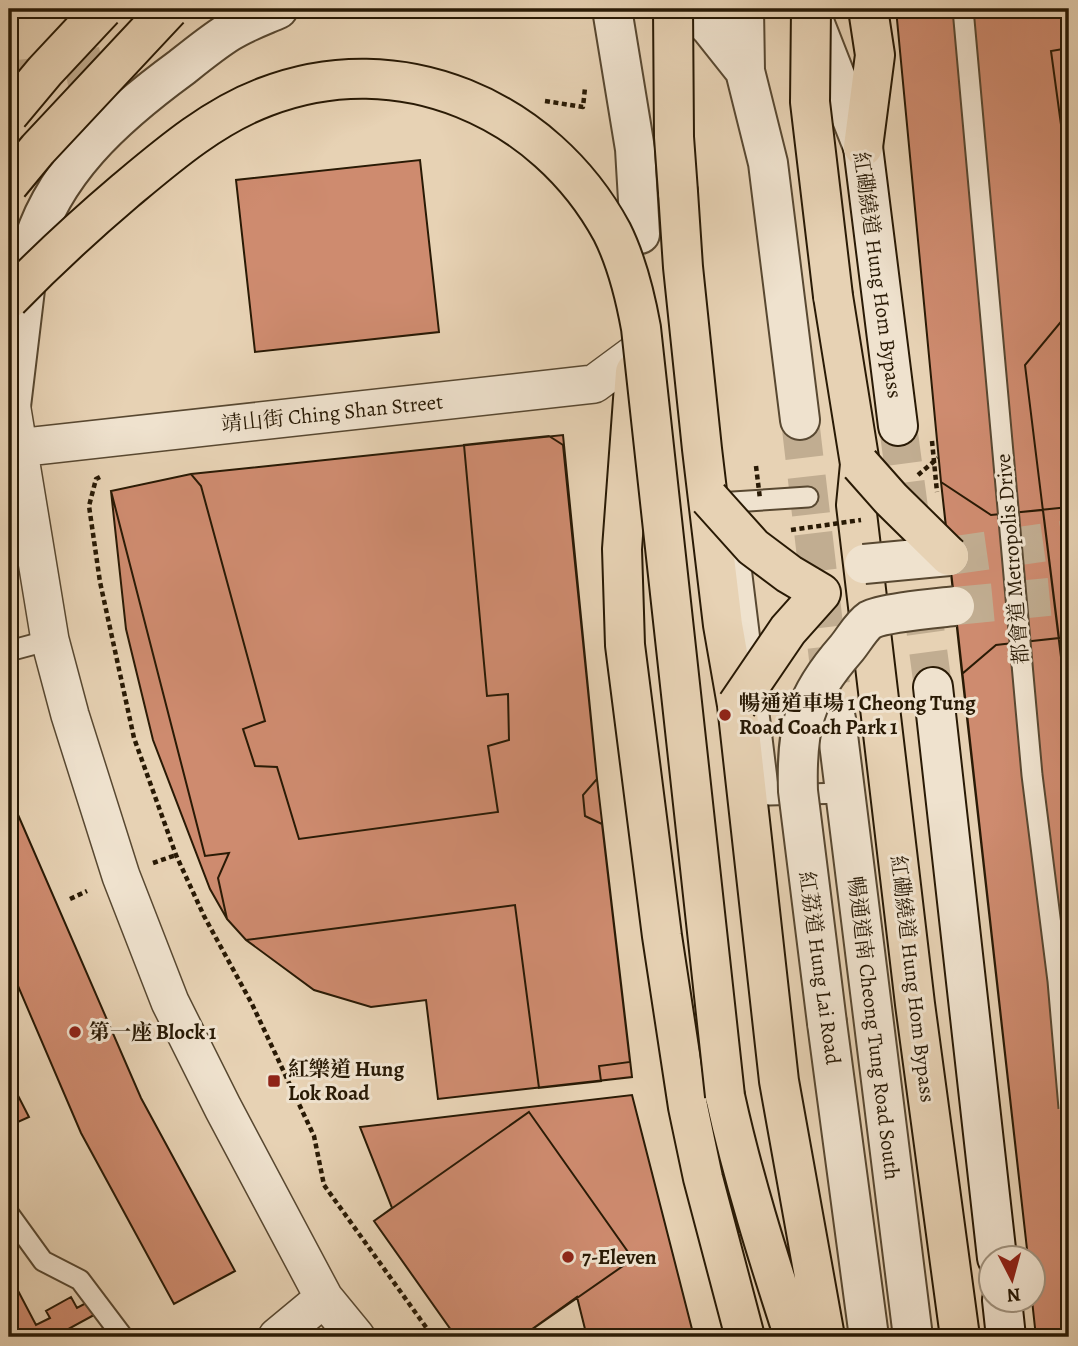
<svg xmlns="http://www.w3.org/2000/svg" width="1078" height="1346" viewBox="0 0 1078 1346" font-family="Alegreya,'Noto Serif TC',serif">
  <rect width="100%" height="100%" fill="#e7d2b4"/>
  <filter id="stains"><feTurbulence type="fractalNoise" baseFrequency=".00286" numOctaves="4"/><feColorMatrix values="0 0 0 0 .2 0 0 0 0 .09 0 0 0 0 .02 0 0 0 .5 -.17"/></filter>
  <radialGradient id="worn" r=".72"><stop offset=".6" stop-color="#630" stop-opacity="0"/><stop offset="1" stop-color="#630" stop-opacity=".3"/></radialGradient>
  <path fill="#ce8b6f" stroke="#291a05" stroke-width="2" d="M 896,9 L 1069,9 L 1069,1337 L 1036,1337 L 1032,1300 L 1032,1258 L 1028,1258 L 941,482 Z
    M 896,9 L 1069,9 L 1069,507 L 991,515 L 941,482 Z
    M 1069,48 L 1069,131 L 1062,132 L 1051,51 Z
    M 420,160 L 439,332 L 255,352 L 236,180 Z
    M 1069,312 L 1069,722 L 1025,365 Z
    M 563,435 L 597,779 L 632,1077 L 438,1099 L 426,1000 L 371,1007 L 314,990 L 246,940 L 227,919 L 210,889 L 153,740 L 126,629 L 111,491 L 191,474 Z
    M 549,436 L 563,445 L 597,779 L 583,795 L 585,816 L 602,824 L 630,1062 L 599,1066 L 601,1081 L 539,1088 L 515,905 L 246,940 L 227,919 L 218,878 L 229,853 L 205,856 L 111,491 L 191,474 L 201,486 L 265,721 L 243,729 L 255,766 L 277,767 L 299,839 L 498,812 L 488,746 L 509,740 L 508,694 L 487,696 L 464,445 Z
    M 941,482 L 991,515 L 1043,510 L 1059,638 L 996,645 L 962,674 Z
    M 1069,637 L 1069,1337 L 1036,1337 L 1032,1300 L 1032,1258 L 1028,1258 L 962,674 L 996,645 Z
    M 9,794 L 141,1098 L 235,1271 L 174,1304 L 81,1133 L 9,965 Z
    M 9,1078 L 29,1117 L 9,1126 Z
    M 632,1095 L 694,1337 L 587,1337 L 577,1297 L 521,1337 L 456,1337 L 374,1221 L 392,1208 L 360,1127 Z
    M 529,1112 L 633,1259 L 521,1337 L 456,1337 L 374,1221 Z
    M 15,1285 L 36,1325 L 50,1318 L 46,1311 L 71,1297 L 77,1308 L 88,1302 L 94,1315 L 59,1334 L 61,1337 L 9,1337 L 9,1288 Z"/>
  <g fill="none" stroke-linecap="round" stroke-linejoin="round">
    <path stroke="#c1ad91" stroke-width="38" stroke-dasharray="38 19" stroke-linecap="butt" d="M 9,80 L 56,75 L 135,59
      M 800,420 L 832,693
      M 949,556 L 1069,539
      M 955,606 L 1069,595"/>
    <path stroke="#c1ad91" stroke-width="38" stroke-dasharray="38 19" stroke-linecap="butt" d="M 898,426 L 933,687"/>
    <g stroke="#584831" stroke-width="23">
      <path id="service" d="M 808,497 L 733,502 L 769,795 L 844,793
        M 9,651 L 50,640
        M 9,1214 L 43,1261 L 80,1280 L 123,1337"/>
    </g>
    <g stroke="#584831" stroke-width="40">
      <path id="minor" d="M 9,391 L 50,640 L 70,715 L 121,876 L 170,1002 L 223,1108 L 324,1298 L 356,1337
        M 17,448 L 594,384 L 636,353
        M 277,1337 L 324,1298"/>
    </g>
    <g stroke="#584831" stroke-width="42">
      <path id="tertiary" d="M 612,9 L 635,149 L 640,234
        M 692,9 L 710,27 L 745,71
        M 744,9 L 745,71 L 768,163 L 800,420
        M 811,14 L 863,147
        M 11,406 L 29,256 C 50,173 115,116 182,67 C 197,55 213,42 229,32 C 245,22 262,16 278,9
        M 836,719 L 913,1337
        M 827,1023 L 869,1337"/>
    </g>
    <g stroke="#291a05" stroke-width="42">
      <path id="secondary" d="M 863,147 L 898,426
        M 933,687 L 997,1258
        M 1002,1300 L 1006,1337"/>
    </g>
    <g stroke="#291a05" stroke-width="42">
      <path id="primary" d="M 863,147 L 875,55 L 868,9
        M 678,192 L 683,267 L 702,449 L 723,625 L 737,705 L 779,1081 L 825,1337
        M 833,296 L 860,464 L 856,505 L 915,1004 L 960,1337
        M 635,372 L 622,549 L 625,645 L 662,936 L 688,1107 L 703,1178 L 745,1337
        M 725,1096 C 743,1178 768,1257 794,1337"/>
    </g>
    <path stroke="#291a05" stroke-width="4.5" stroke-dasharray="5 3.5" stroke-linecap="butt" d="M 545,101 L 583,107 L 585,88
      M 932,441 L 937,492
      M 100,477 L 96,479 L 89,506 L 100,582 L 134,738 L 176,855 L 204,916 L 252,1004 L 314,1136 L 324,1185 L 433,1337
      M 153,863 L 176,855
      M 70,899 L 87,891"/>
    <use href="#service" stroke="#efe2ce" stroke-width="19"/>
    <use href="#minor" stroke="#efe2ce" stroke-width="37"/>
    <use href="#tertiary" stroke="#efe2ce" stroke-width="38"/>
    <use href="#secondary" stroke="#efe2ce" stroke-width="38"/>
    <use href="#primary" stroke="#e7d2b4" stroke-width="38"/>
    <g stroke="#584831" stroke-width="23" stroke-linecap="butt">
      <path id="service-bridge" d="M 963,9 L 1032,775 L 1058,981 L 1069,1108"/>
    </g>
    <g stroke="#584831" stroke-width="42" stroke-linecap="butt">
      <path id="tertiary-bridge" d="M 864,564 L 949,556
        M 827,1023 L 798,791 C 796,727 804,697 846,649 C 853,641 861,626 870,620 C 882,613 938,608 955,606"/>
    </g>
    <g stroke="#291a05" stroke-width="42" stroke-linecap="butt">
      <path id="primary-bridge" d="M 673,9 L 674,137 L 678,192
        M 811,9 L 810,102 L 833,296
        M 9,114 L 45,71 L 103,9
        M 9,184 L 38,149 L 169,9
        M 9,299 C 46,261 85,225 125,191 C 168,155 212,117 265,97 C 399,45 545,108 612,232 C 627,262 635,295 641,328 L 725,1096
        M 860,464 L 891,499 L 949,556
        M 709,498 L 753,547 L 789,574 L 821,593 L 788,630 L 737,705"/>
    </g>
    <path stroke="#291a05" stroke-width="4.5" stroke-dasharray="5 3.5" stroke-linecap="butt" d="M 756,466 L 760,499
      M 918,475 L 938,458
      M 791,530 L 861,520"/>
    <use href="#service-bridge" stroke="#efe2ce" stroke-width="19"/>
    <use href="#tertiary-bridge" stroke="#efe2ce" stroke-width="38"/>
    <use href="#primary-bridge" stroke="#e7d2b4" stroke-width="38"/>
  </g>
  <g fill="#8f2418" stroke="#efe2ce" stroke-width="2.5">
    <circle cx="725" cy="715" r="7"/>
    <circle cx="75" cy="1032" r="7"/>
    <rect x="267" y="1074" width="14" height="14" rx="3.5"/>
    <circle cx="568" cy="1257" r="7"/>
  </g>
  <g text-anchor="middle" stroke-width="6" stroke-linejoin="round" paint-order="stroke">
    <g font-size="21" fill="#291a05" stroke="#efe2ce">
      <text transform="translate(878 275) rotate(82)" y="7">紅磡繞道 Hung Hom Bypass</text>
      <text transform="translate(332 413) rotate(-6)" y="7">靖山街 Ching Shan Street</text>
      <text transform="translate(1012 559) rotate(-95)" y="7">都會道 Metropolis Drive</text>
      <text transform="translate(820 968) rotate(82)" y="7">紅荔道 Hung Lai Road</text>
      <text transform="translate(913 979) rotate(83)" y="7">紅磡繞道 Hung Hom Bypass</text>
      <text transform="translate(874 1028) rotate(83)" y="7">暢通道南 Cheong Tung Road South</text>
    </g>
    <g font-size="21" font-weight="bold" fill="#291a05" stroke="#efe2ce" text-anchor="start">
      <text x="739" y="710">暢通道車場 1 Cheong Tung<tspan x="739" dy="24">Road Coach Park 1</tspan></text>
      <text x="89" y="1039">第一座 Block 1</text>
      <text x="288" y="1076">紅樂道 Hung<tspan x="288" dy="24">Lok Road</tspan></text>
      <text x="582" y="1264">7-Eleven</text>
    </g>
  </g>
  <rect width="1078" height="1346" fill="none" stroke="#e7d2b4" stroke-width="35"/>
  <rect x="10" y="10" width="1057" height="1325" fill="none" stroke="#291a05" stroke-width="3.5"/>
  <rect x="18" y="18" width="1043" height="1311" fill="none" stroke="#291a05" stroke-width="2"/>
  <g transform="translate(1012 1279) rotate(174)"><circle r="33" fill="#efe2ce" stroke="#a0927e" stroke-width="2"/>
  <path d="M0-5L12 26L0 18L-12 26Z" fill="#8f2418"/>
  <text y="-10" font-size="19" font-weight="bold" text-anchor="middle" fill="#291a05">N</text>
  </g>
  <rect width="100%" height="100%" filter="url(#stains)"/>
  <rect width="100%" height="100%" fill="url(#worn)"/>
</svg>
